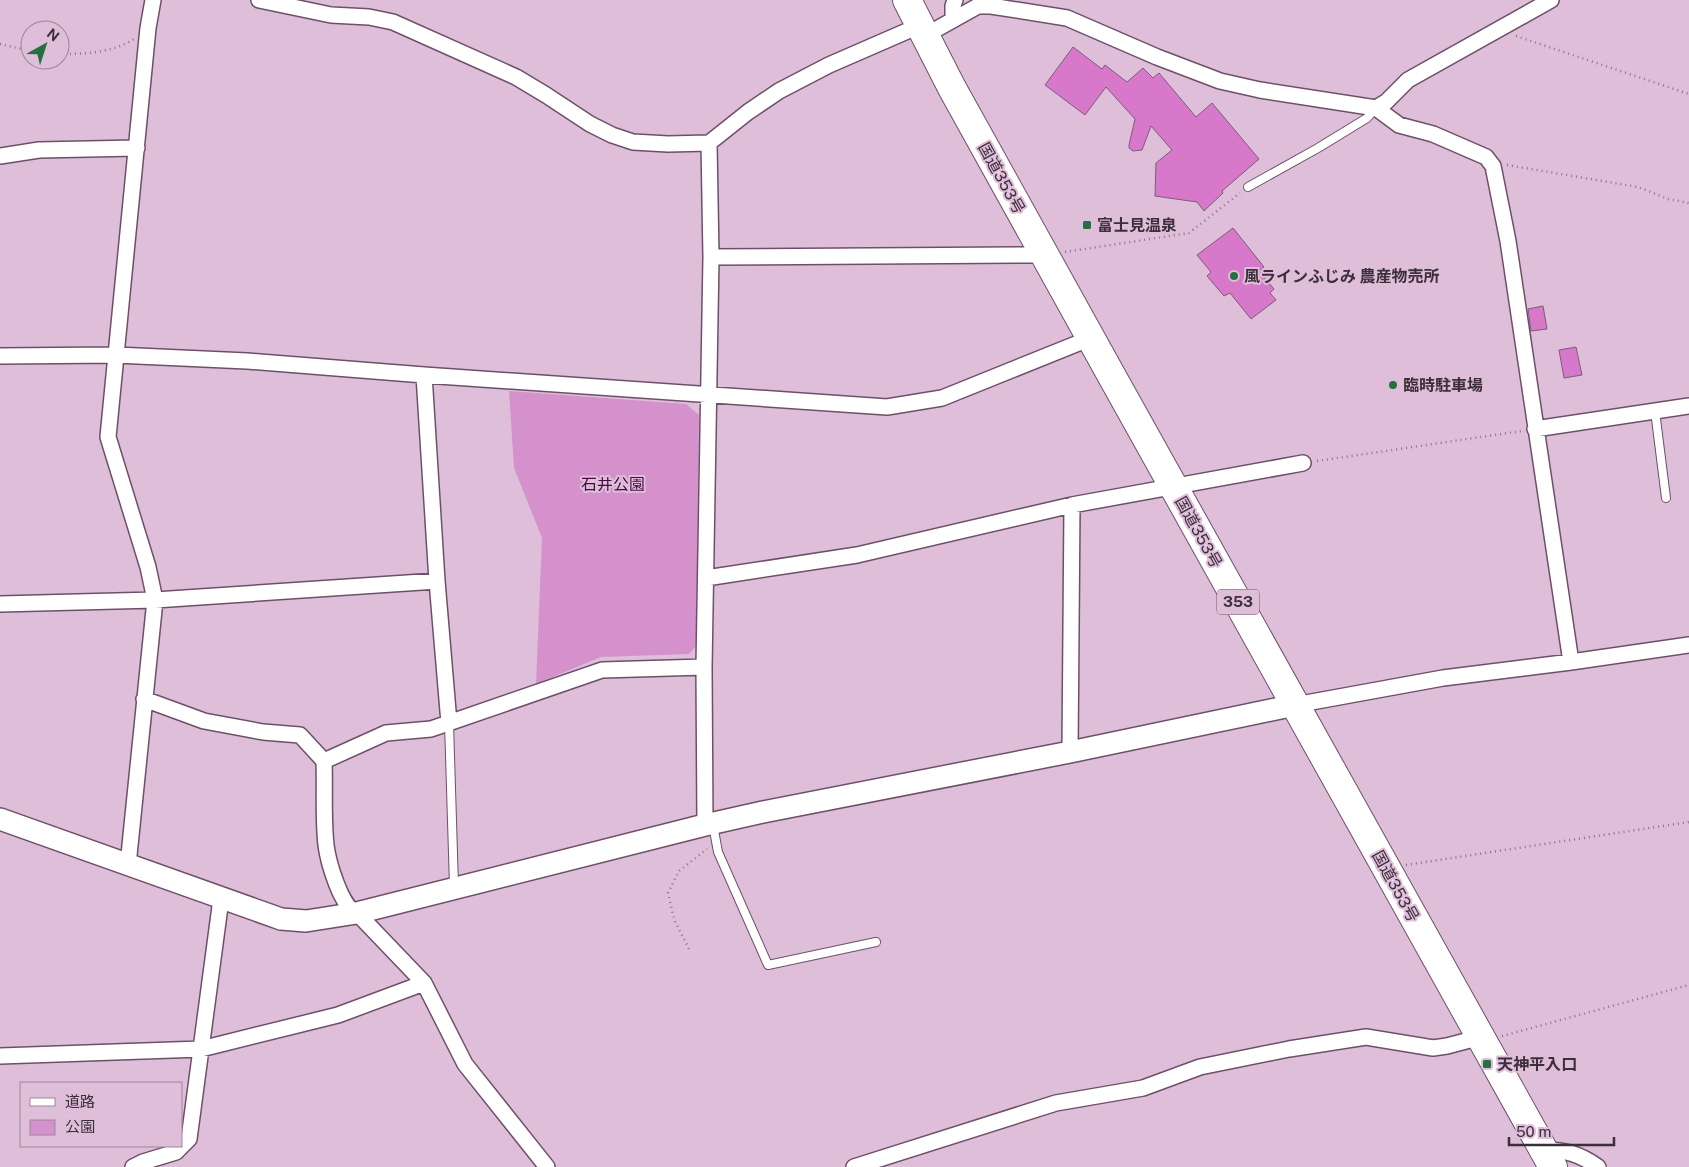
<svg xmlns="http://www.w3.org/2000/svg" width="1689" height="1167" viewBox="0 0 1689 1167" font-family="'Public Sans','Noto Sans JP',sans-serif">
  <rect width="100%" height="100%" fill="#dfbeda"/>
  <path fill="#d591cb" d="M 509,391 L 686,404 L 699,415 L 696,646 L 689,654 L 601,657 L 536,684 L 542,538 L 514,468 Z"/>
  <path fill="#d778cb" stroke="#7a5d76" d="M 1073,47 L 1102,69 L 1105,65 L 1127,82 L 1143,68 L 1153,78 L 1159,73 L 1196,117 L 1212,103 L 1259,159 L 1222,191 L 1223,193 L 1204,211 L 1197,202 L 1155,196 L 1156,163 L 1172,150 L 1151,126 L 1142,150 L 1133,151 L 1129,148 L 1129,145 L 1135,119 L 1106,87 L 1085,115 L 1045,85 Z
    M 1233,228 L 1264,267 L 1259,271 L 1274,289 L 1270,293 L 1276,300 L 1251,319 L 1230,293 L 1224,296 L 1207,276 L 1211,272 L 1197,255 Z
    M 1543,306 L 1547,329 L 1531,331 L 1528,309 Z
    M 1576,347 L 1582,375 L 1564,378 L 1559,350 Z"/>
  <g fill="none" stroke-linecap="round" stroke-linejoin="round">
    <g stroke="#6d5068" stroke-width="10">
      <path id="lane" d="M 1248,187 L 1318,148 L 1367,118 L 1376,108
        M 1655,411 L 1666,498
        M 449,723 L 454,886
        M 713,825 L 718,852 L 768,965 L 876,942"/>
    </g>
    <g stroke="#6d5068" stroke-width="18">
      <path id="street" d="M 259,0 L 331,15 L 369,17 L 393,22 L 516,77 L 546,95 L 590,124 L 612,135 L 633,142 L 668,144 L 709,143 L 748,112 L 779,91 L 829,65 L 921,25
        M 953,19 L 953,6 L 955,0
        M 926,35 L 978,6 L 991,6 L 1067,18 L 1157,57 L 1220,81 L 1260,90 L 1376,108 L 1399,125 L 1433,134 L 1486,157 L 1493,166 L 1508,241 L 1571,662
        M 1376,108 L 1386,102 L 1408,80 L 1551,0
        M 0,156 L 39,150 L 137,148
        M 711,257 L 1034,255 L 1043,252
        M 0,356 L 116,355 L 247,361 L 424,375 L 887,407 L 942,398 L 1091,338
        M 424,375 L 437,581 L 449,723
        M 1535,429 L 1689,406
        M 706,578 L 857,555 L 1072,505 L 1303,463
        M 0,604 L 155,600 L 437,581
        M 144,699 L 204,721 L 263,732 L 300,735 L 324,761 C 325,788 323,819 326,845 C 328,861 341,908 357,913 L 424,983 L 465,1064 L 547,1167
        M 1295,705 L 1443,678 L 1571,662 L 1689,645
        M 1070,752 L 1072,505
        M 324,761 L 386,733 L 431,729 L 602,670 L 704,667
        M 705,825 L 704,667 L 711,257 L 709,143
        M 128,865 L 155,600 L 148,567 L 108,437 L 148,28 L 153,0
        M 0,1056 L 201,1049 L 338,1015 L 424,983
        M 1543,1150 C 1566,1150 1580,1154 1598,1167
        M 133,1167 L 143,1162 L 176,1152 L 189,1139 L 221,899
        M 854,1167 L 1056,1103 L 1143,1088 L 1200,1067 L 1289,1049 L 1366,1037 L 1433,1048 L 1447,1046 L 1481,1037"/>
    </g>
    <g stroke="#6d5068" stroke-width="24">
      <path id="secondary" d="M 0,819 L 281,919 L 306,921 L 357,913 L 705,825 L 763,812 L 1070,752 L 1295,705"/>
    </g>
    <g stroke="#6d5068" stroke-width="30">
      <path id="highway" d="M 907,0 L 952,88 L 1114,380 L 1553,1167"/>
    </g>
    <path stroke="#8b7488" stroke-width="2.5" stroke-dasharray="1 4" stroke-linecap="butt" d="M 1516,36 L 1689,94
      M 0,44 L 30,51
      M 60,54 C 85,54 112,53 134,39
      M 1507,165 L 1638,187 L 1668,199 L 1689,203
      M 1065,252 L 1189,233 L 1240,193
      M 1317,461 L 1522,431
      M 1406,865 L 1689,822
      M 689,949 L 674,919 L 668,893 L 679,871 L 707,849
      M 1502,1036 L 1689,985"/>
    <use href="#lane" stroke="#fff" stroke-width="8"/>
    <use href="#street" stroke="#fff" stroke-width="15"/>
    <use href="#secondary" stroke="#fff" stroke-width="21"/>
    <use href="#highway" stroke="#fff" stroke-width="28"/>
  </g>
  <g fill="#24703f" stroke="#dfbeda" stroke-width="2">
    <rect x="1082" y="220" width="10" height="10" rx="2.5"/>
    <circle cx="1234" cy="276" r="5"/>
    <circle cx="1393" cy="385" r="5"/>
    <rect x="1482" y="1059" width="10" height="10" rx="2.5"/>
  </g>
  <g text-anchor="middle" stroke-width="4" stroke-linejoin="round" paint-order="stroke">
    <rect fill="#dfbeda" stroke="#6d5a6a" stroke-width="1" x="1217" y="589.5" width="42" height="25" rx="4"/>
    <g font-size="15" font-weight="bold" fill="#3c2f3a">
      <text x="1238" y="607">353</text>
    </g>
    <g font-size="16" fill="#3c2f3a" stroke="#dfbeda">
      <text transform="translate(1002 178) rotate(61)" y="6">国道353号</text>
      <text transform="translate(1199 532) rotate(61)" y="6">国道353号</text>
      <text transform="translate(1396 886) rotate(61)" y="6">国道353号</text>
    </g>
    <g font-size="16" font-weight="bold" fill="#3c2f3a" stroke="#dfbeda" text-anchor="start">
      <text x="1097" y="231">富士見温泉</text>
      <text x="1244" y="282">風ラインふじみ 農産物売所</text>
      <text x="1403" y="391">臨時駐車場</text>
      <text x="1497" y="1070">天神平入口</text>
    </g>
    <g font-size="16" fill="#470a42" stroke="#dfbeda">
      <text x="613" y="490">石井公園</text>
    </g>
  </g>
  <rect x="20" y="1082" width="162" height="65" fill="#dfbeda" stroke="#9e859a"/>
  <rect x="30" y="1098" width="25" height="8" fill="#ffffff" stroke="#9e859a"/>
  <text x="65" y="1107" font-size="15" fill="#3c2f3a">道路</text>
  <rect x="30" y="1120" width="25" height="15" fill="#d591cb" stroke="#9e859a"/>
  <text x="65" y="1132" font-size="15" fill="#3c2f3a">公園</text>
  <g transform="translate(45 45) rotate(39)"><circle r="24" fill="#dfbeda" stroke="#9e859a"/>
  <path d="M0-4L9 19L0 12L-9 19Z" fill="#24703f"/>
  <text y="-8" font-size="14" font-weight="bold" text-anchor="middle" fill="#3c2f3a">N</text>
  </g>
  <path d="M1509 1137v8h105v-8" fill="none" stroke="#3c2f3a" stroke-width="2.5"/>
  <text x="1516" y="1137" font-size="15" fill="#3c2f3a" stroke="#dfbeda" stroke-width="4" paint-order="stroke">50 m</text>
</svg>
